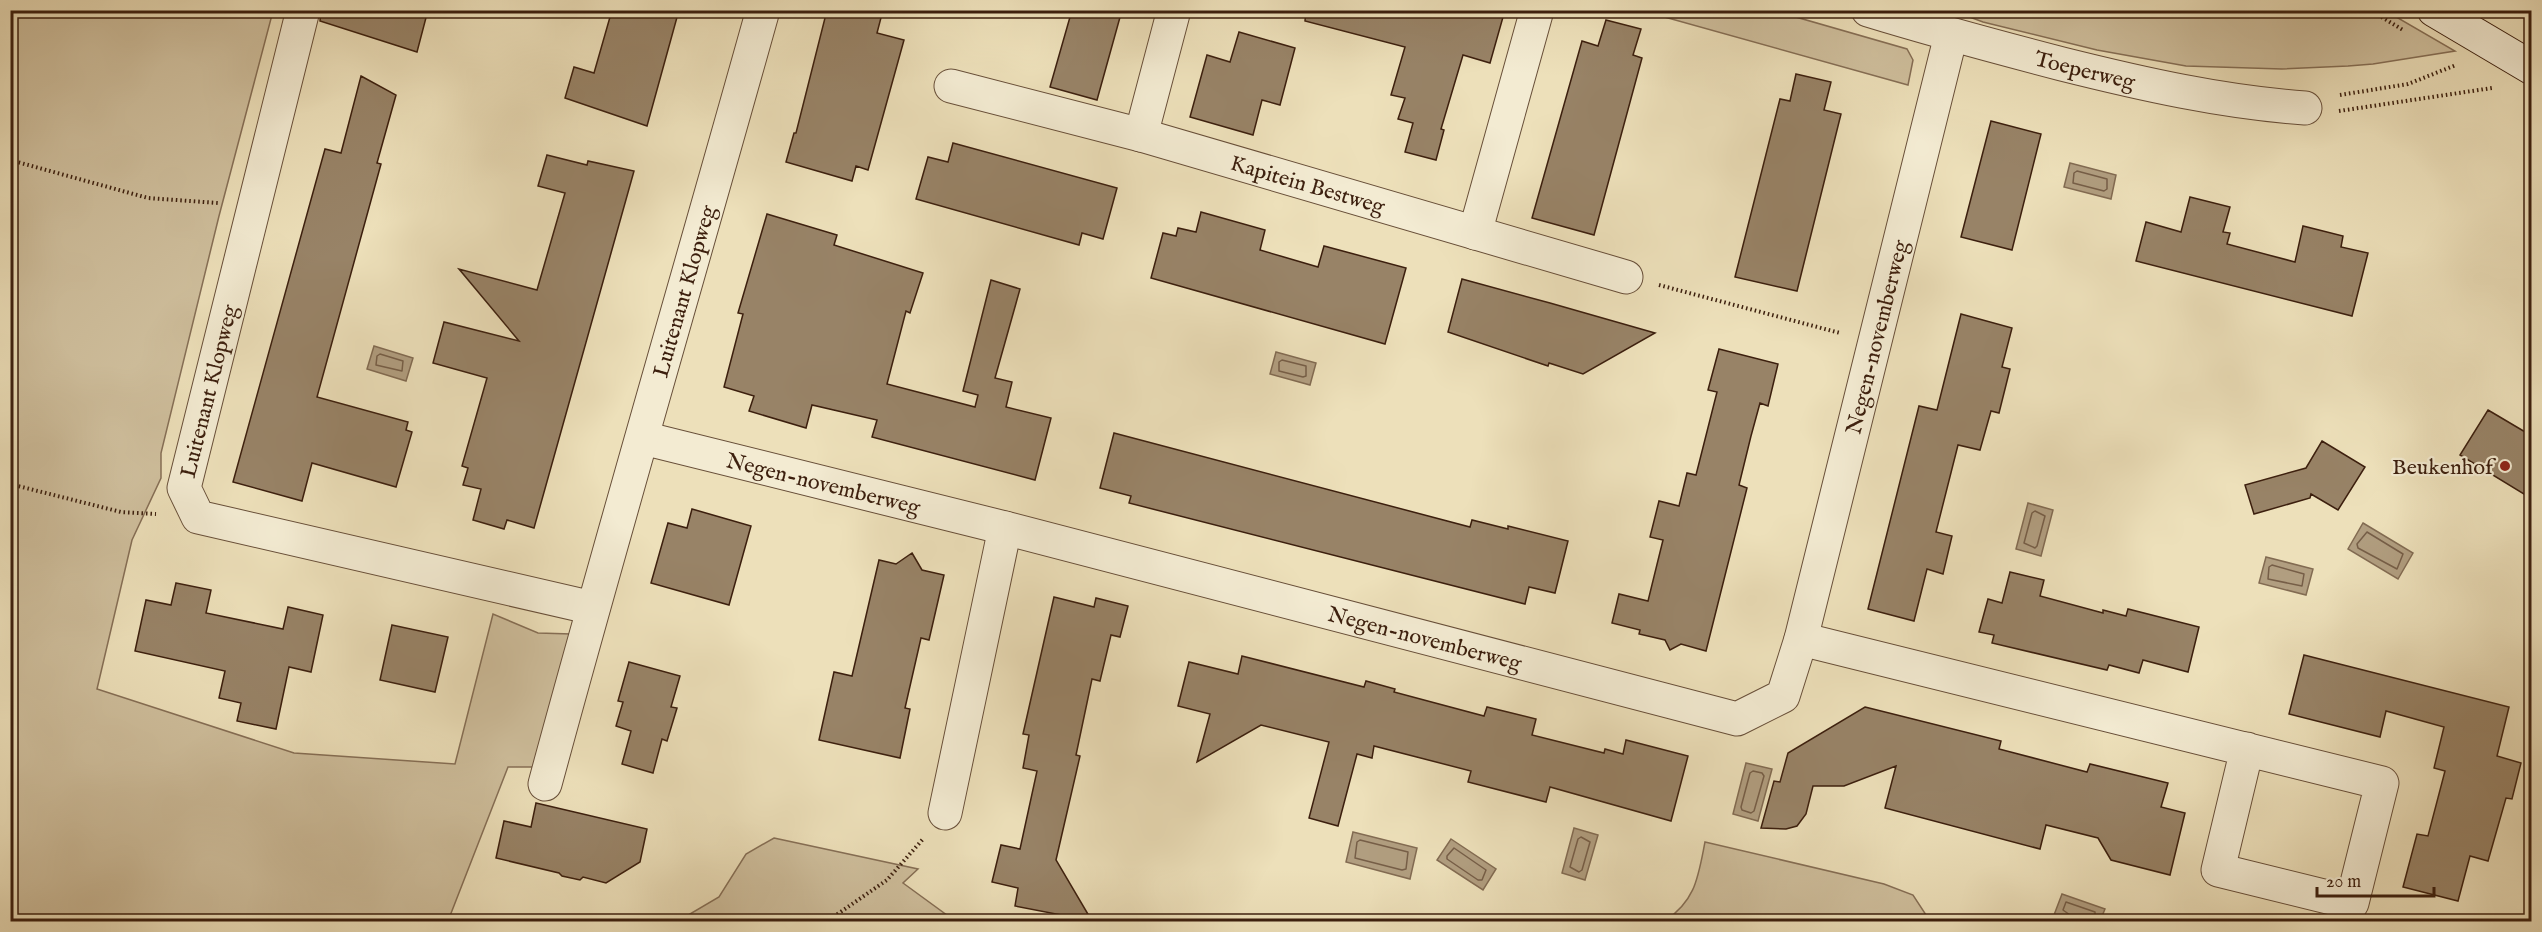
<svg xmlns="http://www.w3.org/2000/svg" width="2542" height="932" viewBox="0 0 2542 932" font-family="'IM FELL English',serif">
  <rect width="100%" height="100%" fill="#ede0ba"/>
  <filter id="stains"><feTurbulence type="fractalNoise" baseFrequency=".00333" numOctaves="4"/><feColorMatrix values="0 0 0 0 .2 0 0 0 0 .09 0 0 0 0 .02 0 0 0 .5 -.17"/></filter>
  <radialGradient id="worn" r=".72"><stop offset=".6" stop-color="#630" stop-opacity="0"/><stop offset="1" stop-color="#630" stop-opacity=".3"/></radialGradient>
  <path fill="#cfbf9d" stroke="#866f56" stroke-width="1.5" d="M 1969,10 L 2386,11 L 2455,51 L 2373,64 L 2348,66 L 2282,69 L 2186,66 L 2097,50 L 1983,22 L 1967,16 Z
    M 10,11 L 273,11 L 219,216 L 161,453 L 161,478 L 132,540 L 97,689 L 294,753 L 455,764 L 493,614 L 538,633 L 571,634 L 537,767 L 508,767 L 448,921 L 11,921 Z
    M 1643,11 L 1775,11 L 1907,49 L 1913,60 L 1908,85 Z
    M 774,838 L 918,869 L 903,883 L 955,921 L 678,921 L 719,897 L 746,854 Z
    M 1705,842 L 1884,884 L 1913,895 L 1930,921 L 1665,921 C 1696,900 1698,877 1705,842 Z"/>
  <path fill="#b19e80" stroke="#826b52" stroke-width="1.5" d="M 2070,163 L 2116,175 L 2111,199 L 2064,187 Z
    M 374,346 L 413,358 L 406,381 L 367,369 Z
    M 1276,352 L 1316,363 L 1310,385 L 1270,374 Z
    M 2028,503 L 2053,510 L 2041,556 L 2016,549 Z
    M 2363,523 L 2413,553 L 2398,579 L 2348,549 Z
    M 2266,557 L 2313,569 L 2306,595 L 2259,583 Z
    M 1746,763 L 1772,769 L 1758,821 L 1733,814 Z
    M 1574,828 L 1598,835 L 1585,880 L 1562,873 Z
    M 1353,832 L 1417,848 L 1410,879 L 1346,862 Z
    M 1451,839 L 1496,869 L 1483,890 L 1437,860 Z
    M 2062,894 L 2105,909 L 2100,921 L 2073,921 L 2054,915 Z"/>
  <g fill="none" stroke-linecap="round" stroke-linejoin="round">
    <path stroke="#765e47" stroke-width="1.5" d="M 2077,171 L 2107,179 L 2107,189 L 2104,191 L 2073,183 L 2074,173 Z
      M 380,354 L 403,361 L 402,371 L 376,365 L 377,356 Z
      M 1282,360 L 1306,366 L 1306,376 L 1303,377 L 1279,371 L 1279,362 Z
      M 2035,511 L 2045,516 L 2037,546 L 2035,548 L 2024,543 L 2032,513 Z
      M 2367,532 L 2403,554 L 2397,569 L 2358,548 L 2357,544 Z
      M 2272,565 L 2304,574 L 2302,586 L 2268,579 L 2269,567 Z
      M 1753,771 L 1762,773 L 1764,776 L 1754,811 L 1751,813 L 1742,810 L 1741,807 L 1750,773 Z
      M 1581,837 L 1590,842 L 1582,870 L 1579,872 L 1570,867 L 1578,839 Z
      M 1360,840 L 1408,852 L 1406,869 L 1402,870 L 1355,858 L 1357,842 Z
      M 1454,848 L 1486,870 L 1482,880 L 1478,880 L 1447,859 L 1447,856 Z
      M 2072,922 L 2070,915 L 2063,910 L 2066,902 L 2095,912 L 2095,922"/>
  </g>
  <path fill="#988367" stroke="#3c1f0e" stroke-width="1.5" d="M 321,10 L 428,10 L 417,52 L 320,21 Z
    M 612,10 L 679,10 L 647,126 L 565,98 L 574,67 L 594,73 Z
    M 827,10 L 883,10 L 877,33 L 904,40 L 868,170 L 856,166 L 852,181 L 786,162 L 794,133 L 796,133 Z
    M 1072,10 L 1122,10 L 1097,100 L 1050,87 Z
    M 1306,10 L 1505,10 L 1490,63 L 1463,55 L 1441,129 L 1444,130 L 1436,160 L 1405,152 L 1413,123 L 1398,119 L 1405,98 L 1391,95 L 1405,47 L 1305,21 Z
    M 1606,20 L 1641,29 L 1633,55 L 1642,58 L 1594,235 L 1532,218 L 1582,41 L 1598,46 Z
    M 1239,32 L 1295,48 L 1280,105 L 1262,100 L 1253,135 L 1190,117 L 1207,55 L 1230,62 Z
    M 1796,74 L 1831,82 L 1824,110 L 1841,114 L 1797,291 L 1735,277 L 1780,99 L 1790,101 Z
    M 361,76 L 396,95 L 377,163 L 381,164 L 317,397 L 408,422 L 406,430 L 412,432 L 396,487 L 312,463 L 302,501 L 233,482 L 325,149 L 341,153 Z
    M 1991,121 L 2041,134 L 2012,250 L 1961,237 Z
    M 953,143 L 1117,188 L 1103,239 L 1082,233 L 1079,245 L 916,199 L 928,157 L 948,162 Z
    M 547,155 L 587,165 L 588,161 L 634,171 L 534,528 L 507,520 L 504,529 L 473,520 L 481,489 L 463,485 L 468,468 L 462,466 L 487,378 L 433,363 L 444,322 L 519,341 L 459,269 L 537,290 L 565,193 L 538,186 Z
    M 2190,197 L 2230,207 L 2223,232 L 2230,233 L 2227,244 L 2295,262 L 2303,226 L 2343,236 L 2341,247 L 2368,253 L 2352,316 L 2136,261 L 2146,222 L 2181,232 Z
    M 1201,212 L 1265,230 L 1260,250 L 1318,267 L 1324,246 L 1406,268 L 1385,344 L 1151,278 L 1163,233 L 1176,236 L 1178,228 L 1196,232 Z
    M 767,214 L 837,235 L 834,245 L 923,273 L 910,313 L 906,311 L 887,384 L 975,407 L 978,395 L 963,391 L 991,280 L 1020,289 L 995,378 L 1012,382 L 1006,407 L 1051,418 L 1035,480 L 872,437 L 877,420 L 812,405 L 806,428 L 749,411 L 754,396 L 724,387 L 743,314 L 738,313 Z
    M 1462,279 L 1550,303 L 1655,333 L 1583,374 L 1549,363 L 1548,366 L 1448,332 Z
    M 1961,314 L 2012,328 L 2002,367 L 2010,369 L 1999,413 L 1991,411 L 1980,450 L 1958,445 L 1936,532 L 1952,536 L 1943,574 L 1927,569 L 1914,621 L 1868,609 L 1919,406 L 1937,410 Z
    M 1719,349 L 1778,364 L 1768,406 L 1760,403 L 1751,436 L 1739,485 L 1747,488 L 1706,651 L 1681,644 L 1670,650 L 1665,640 L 1639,634 L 1640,630 L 1612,623 L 1619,594 L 1648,601 L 1663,540 L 1650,537 L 1659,501 L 1679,506 L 1687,473 L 1696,475 L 1717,392 L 1708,390 Z
    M 2488,410 L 2532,436 L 2532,499 L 2460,455 Z
    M 1114,433 L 1470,527 L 1472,520 L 1508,529 L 1508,526 L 1568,541 L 1555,593 L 1529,587 L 1525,604 L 1129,503 L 1131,496 L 1100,488 Z
    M 2322,441 L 2365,467 L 2338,510 L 2311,494 L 2310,498 L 2254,514 L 2245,485 L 2306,468 Z
    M 692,509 L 751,526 L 729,605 L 651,583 L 668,523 L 687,528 Z
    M 912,553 L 922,570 L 944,575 L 929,640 L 921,638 L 905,708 L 910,709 L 900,758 L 819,740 L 834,672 L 852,676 L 879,560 L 896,564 Z
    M 2010,572 L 2044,580 L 2040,596 L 2103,613 L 2103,610 L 2126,616 L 2128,609 L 2199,627 L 2188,672 L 2143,660 L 2139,673 L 2109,665 L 2107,670 L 1992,643 L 1994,635 L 1979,632 L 1988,599 L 2002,603 Z
    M 176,583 L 211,590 L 206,613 L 283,629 L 288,607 L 323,615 L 311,672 L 289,667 L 276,729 L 237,721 L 241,703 L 219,698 L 225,671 L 135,651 L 146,600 L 171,605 Z
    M 1054,597 L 1094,607 L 1096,598 L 1128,606 L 1120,637 L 1111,635 L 1100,681 L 1092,679 L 1076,755 L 1080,756 L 1056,860 L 1092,921 L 1015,906 L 1018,888 L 992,882 L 1001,845 L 1020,849 L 1037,771 L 1023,768 L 1029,735 L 1023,734 Z
    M 392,625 L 448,637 L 435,692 L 380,680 Z
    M 2304,655 L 2509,707 L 2497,756 L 2521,763 L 2512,799 L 2506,798 L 2488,861 L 2470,856 L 2458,901 L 2403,887 L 2417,834 L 2428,836 L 2445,771 L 2434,768 L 2444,727 L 2386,711 L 2380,737 L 2289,714 Z
    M 1242,656 L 1364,687 L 1366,681 L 1395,689 L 1394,692 L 1484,716 L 1487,707 L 1536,719 L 1532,735 L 1604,753 L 1605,749 L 1623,754 L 1626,740 L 1688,756 L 1671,821 L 1550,787 L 1546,802 L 1468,782 L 1471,771 L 1374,746 L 1372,758 L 1357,754 L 1338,826 L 1309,818 L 1329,742 L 1261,725 L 1197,762 L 1210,714 L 1178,706 L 1189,662 L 1238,674 Z
    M 629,662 L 680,676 L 671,707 L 677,708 L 667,741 L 662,739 L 653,773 L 622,764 L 631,731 L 616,726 L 623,702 L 618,701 Z
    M 1865,707 L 2001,741 L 1999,749 L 2087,772 L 2090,764 L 2168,783 L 2161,807 L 2185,813 L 2170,875 L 2111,860 L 2098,838 L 2046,825 L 2040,849 L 1885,808 L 1896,766 L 1844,786 L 1813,786 L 1806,814 L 1797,826 L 1786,829 L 1761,828 L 1774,781 L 1780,782 L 1788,753 Z
    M 536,803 L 647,829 L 640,862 L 606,883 L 583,877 L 580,880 L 562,876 L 559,873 L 496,858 L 504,821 L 531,827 Z"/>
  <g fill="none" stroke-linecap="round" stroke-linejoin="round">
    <g stroke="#684f39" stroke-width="35">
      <g id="minor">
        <path d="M 303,10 L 184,488 L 198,517 L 593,608"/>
        <path id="s1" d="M 1868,10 C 1933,30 1997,47 2062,64 C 2142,84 2222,102 2305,108"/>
        <path id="s2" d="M 951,86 L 1141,135 L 1626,277"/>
        <path d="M 1141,135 L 1174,10"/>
        <path d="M 1475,233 L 1537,10"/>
        <path id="s3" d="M 643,438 L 1005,528 L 1737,719 L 1783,696 L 1801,639 L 1951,35"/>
        <path d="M 1801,639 L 2382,783 L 2352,903 L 2218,870 L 2247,749"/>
        <path id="s4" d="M 545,784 C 615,525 691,268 763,10"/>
        <path d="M 945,813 L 1005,528"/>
      </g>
    </g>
    <g stroke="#3c1f0e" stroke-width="35">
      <path id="secondary" d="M 2434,10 L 2532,68"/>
    </g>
    <path stroke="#3c1f0e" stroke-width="4" stroke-dasharray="1.5 3" stroke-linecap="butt" d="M 2370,10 L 2403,30
      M 2340,95 L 2408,84 L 2456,65
      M 2339,111 L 2492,88
      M 10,160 L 148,198 L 218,203
      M 1659,285 L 1840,333
      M 10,484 L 121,512 L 156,514
      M 826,922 L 887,880 L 923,839"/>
    <use href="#minor" stroke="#f3ebd2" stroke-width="33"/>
    <use href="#secondary" stroke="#f3ebd2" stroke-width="33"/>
  </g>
  <circle fill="#8f2418" stroke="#f3ebd2" stroke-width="2" cx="2505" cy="466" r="6"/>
  <g text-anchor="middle" stroke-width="4.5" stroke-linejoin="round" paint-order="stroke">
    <g font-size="22" fill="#3c1f0e" stroke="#f3ebd2">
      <text dy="8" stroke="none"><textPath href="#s1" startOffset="225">Toeperweg</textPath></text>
      <text dy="8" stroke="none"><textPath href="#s2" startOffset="370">Kapitein Bestweg</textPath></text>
      <text dy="8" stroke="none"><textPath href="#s4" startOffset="512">Luitenant Klopweg</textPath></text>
      <text dy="8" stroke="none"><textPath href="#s3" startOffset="1552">Negen-novemberweg</textPath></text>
      <text transform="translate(208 391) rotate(-76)" y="8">Luitenant Klopweg</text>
      <text dy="8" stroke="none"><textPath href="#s3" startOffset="186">Negen-novemberweg</textPath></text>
      <text dy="8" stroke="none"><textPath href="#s3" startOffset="807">Negen-novemberweg</textPath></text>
    </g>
    <g font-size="22" fill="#3c1f0e" stroke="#f3ebd2" text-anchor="end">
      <text x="2493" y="474">Beukenhof</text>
    </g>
  </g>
  <rect width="2542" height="932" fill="none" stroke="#ede0ba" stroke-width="36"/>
  <rect x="12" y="12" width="2518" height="908" fill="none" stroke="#3c1f0e" stroke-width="3"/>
  <rect x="18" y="18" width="2506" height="896" fill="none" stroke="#3c1f0e" stroke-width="1.5"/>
  <path d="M2317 887v9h117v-9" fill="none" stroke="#3c1f0e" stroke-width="3"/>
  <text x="2326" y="887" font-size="18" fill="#3c1f0e" stroke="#f3ebd2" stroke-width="4.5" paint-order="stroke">20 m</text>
  <rect width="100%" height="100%" filter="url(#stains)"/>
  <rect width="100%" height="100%" fill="url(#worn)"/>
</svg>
